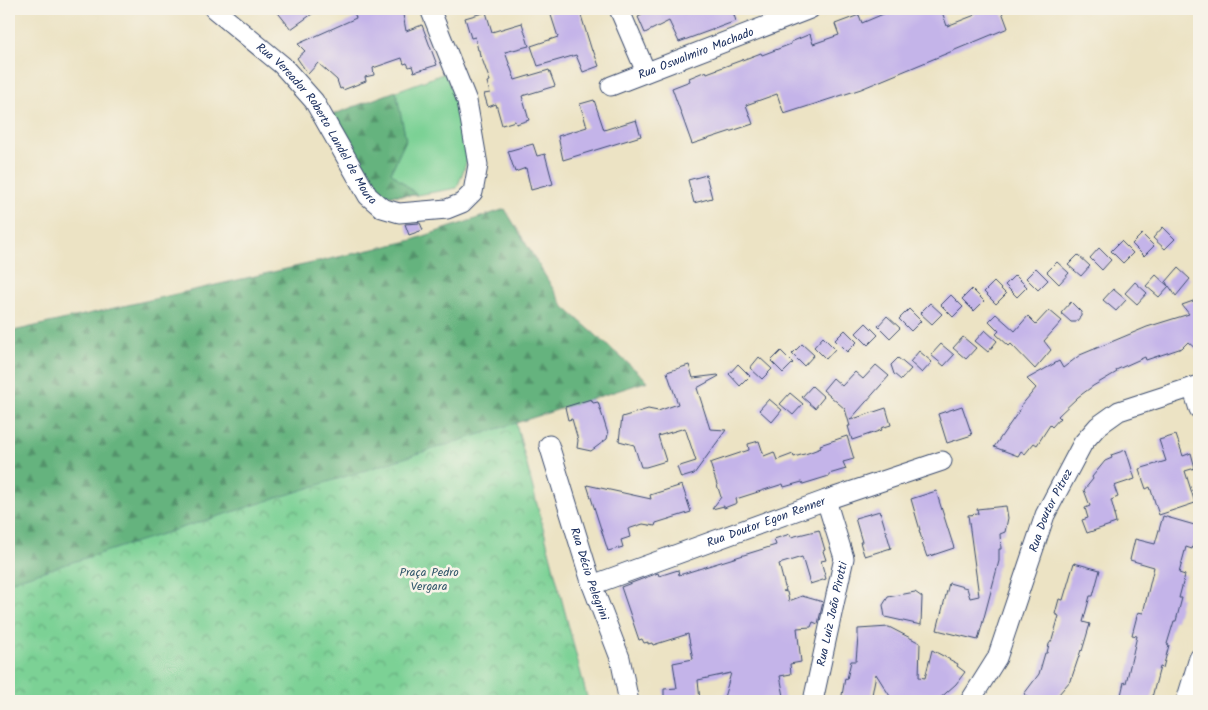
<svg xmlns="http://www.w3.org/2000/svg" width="1208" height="710" viewBox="0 0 1208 710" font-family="Kalam,sans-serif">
  <defs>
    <pattern id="forest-firs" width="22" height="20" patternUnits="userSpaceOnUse" patternTransform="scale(1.25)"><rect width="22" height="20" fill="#65b37e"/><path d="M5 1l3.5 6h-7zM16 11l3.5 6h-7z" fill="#52926a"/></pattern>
    <pattern id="park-crowns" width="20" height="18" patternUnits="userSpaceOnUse" patternTransform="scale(1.25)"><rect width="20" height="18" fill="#7cd195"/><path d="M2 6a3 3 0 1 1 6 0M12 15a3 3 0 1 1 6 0" fill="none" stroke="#65aa7d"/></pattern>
  </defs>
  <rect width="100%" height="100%" fill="#f7f3e8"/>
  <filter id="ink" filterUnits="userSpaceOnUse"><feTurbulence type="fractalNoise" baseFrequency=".02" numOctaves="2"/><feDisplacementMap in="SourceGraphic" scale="10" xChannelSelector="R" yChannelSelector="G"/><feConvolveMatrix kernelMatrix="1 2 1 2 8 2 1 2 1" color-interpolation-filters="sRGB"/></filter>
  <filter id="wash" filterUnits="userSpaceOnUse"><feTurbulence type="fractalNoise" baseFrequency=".0096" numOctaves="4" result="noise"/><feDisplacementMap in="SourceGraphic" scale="20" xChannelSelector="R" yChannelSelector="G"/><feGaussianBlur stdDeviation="1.12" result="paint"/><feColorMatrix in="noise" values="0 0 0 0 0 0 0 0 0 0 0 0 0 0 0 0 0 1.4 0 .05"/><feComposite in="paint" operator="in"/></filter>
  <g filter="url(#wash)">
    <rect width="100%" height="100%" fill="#ece3c4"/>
    <path fill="#7cd195" stroke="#4c807a" d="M 445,73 L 458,105 L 468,158 L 457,188 L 417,195 L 379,195 L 332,115 Z"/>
    <path fill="url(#forest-firs)" stroke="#40716e" d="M 396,91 L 406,140 L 391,172 L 417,195 L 379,195 L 332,115 Z
      M 505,209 L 564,307 L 648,381 L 516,423 L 9,701 L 9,332 L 409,241 Z"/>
    <path fill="url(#park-crowns)" stroke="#4c807a" d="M 516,423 L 588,701 L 9,701 L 9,582 Z"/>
    <g id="blocks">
      <path fill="#c4b4e9" d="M 275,9 L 319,9 L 291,29 Z
        M 353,9 L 402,9 L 406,31 L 422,25 L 437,65 L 414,72 L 412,66 L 409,67 L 407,63 L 404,64 L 402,58 L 373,68 L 374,75 L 365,77 L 366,81 L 343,90 L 342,88 L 340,89 L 337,80 L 318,63 L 308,74 L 297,58 L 305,51 L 298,44 L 356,18 Z
        M 549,9 L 579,9 L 592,51 L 593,50 L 599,66 L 583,72 L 576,55 L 538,66 L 531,46 L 558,37 Z
        M 638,9 L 732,9 L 736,21 L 679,42 L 669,21 L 645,33 L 638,17 L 642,15 Z
        M 895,9 L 941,9 L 947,26 L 975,15 L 972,9 L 1001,9 L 1008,28 L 861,89 L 784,114 L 777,94 L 746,105 L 753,124 L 692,144 L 672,88 L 690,81 L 689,78 L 706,71 L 707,73 L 761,53 L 762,55 L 791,44 L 791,42 L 810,34 L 813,44 L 839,35 L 835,24 L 859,15 L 862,23 Z
        M 486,12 L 492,32 L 522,23 L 529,46 L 505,52 L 515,80 L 549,70 L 555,86 L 522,96 L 529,120 L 516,124 L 515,121 L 502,125 L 496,104 L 488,107 L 484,94 L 490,93 L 487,82 L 490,81 L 481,56 L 480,57 L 479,50 L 478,50 L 475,37 L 471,38 L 465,18 Z
        M 594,100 L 604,130 L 636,120 L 641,136 L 563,160 L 558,136 L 587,127 L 580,104 Z
        M 533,144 L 537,156 L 545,154 L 553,184 L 531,190 L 526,168 L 515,172 L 508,151 Z
        M 706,175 L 712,198 L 694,203 L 688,180 Z
        M 420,223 L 423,230 L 409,235 L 405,224 Z
        M 1163,227 L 1175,239 L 1165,249 L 1153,238 Z
        M 1142,234 L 1154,246 L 1144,256 L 1132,244 Z
        M 1121,241 L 1133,253 L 1123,263 L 1111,251 Z
        M 1099,248 L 1111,260 L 1102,270 L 1090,258 Z
        M 1078,255 L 1090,266 L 1081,276 L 1068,265 Z
        M 1057,262 L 1069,273 L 1059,284 L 1047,272 Z
        M 1036,268 L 1048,280 L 1038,290 L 1026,278 Z
        M 1178,268 L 1190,279 L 1176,296 L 1169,286 L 1159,297 L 1146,286 L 1156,275 L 1168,286 L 1166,282 Z
        M 1015,275 L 1027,287 L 1017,297 L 1005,285 Z
        M 994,282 L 1006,294 L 996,304 L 984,292 Z
        M 1135,282 L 1147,293 L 1137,304 L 1125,293 Z
        M 972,289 L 984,301 L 974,311 L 962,299 Z
        M 1113,289 L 1126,300 L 1116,311 L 1103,300 Z
        M 951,295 L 963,307 L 953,317 L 941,305 Z
        M 1196,300 L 1199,311 L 1199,352 L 1188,342 L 1182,348 L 1146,360 L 1145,357 L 1116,370 L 1117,372 L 1093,386 L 1078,397 L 1058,416 L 1060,418 L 1052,427 L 1050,425 L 1037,445 L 1034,443 L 1025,454 L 1021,451 L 1018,456 L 994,447 L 1021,408 L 1020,407 L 1036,388 L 1027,379 L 1059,361 L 1063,368 L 1080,355 L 1147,327 L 1189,314 L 1182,305 Z
        M 1071,302 L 1081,312 L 1081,316 L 1076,322 L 1071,322 L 1061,313 Z
        M 930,303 L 942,314 L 932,324 L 920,313 Z
        M 909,309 L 921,321 L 911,331 L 899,319 Z
        M 1049,310 L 1062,321 L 1044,341 L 1051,350 L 1035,369 L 1011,344 L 1009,346 L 996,334 L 999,331 L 989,321 L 996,314 L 1015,331 L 1028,316 L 1036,324 Z
        M 887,316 L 900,328 L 890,338 L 878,326 Z
        M 866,323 L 878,335 L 868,345 L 856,333 Z
        M 845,330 L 857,342 L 847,352 L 835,340 Z
        M 985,330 L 997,341 L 988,352 L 975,341 Z
        M 823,337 L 835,349 L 826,359 L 814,347 Z
        M 963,337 L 976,348 L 966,359 L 953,348 Z
        M 802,344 L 814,355 L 804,366 L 792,354 Z
        M 941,344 L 954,355 L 944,366 L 931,355 Z
        M 781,351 L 793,363 L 783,373 L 771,361 Z
        M 919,351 L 932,362 L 922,373 L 910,362 Z
        M 759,357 L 772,369 L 762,379 L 750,368 Z
        M 898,358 L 911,369 L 901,380 L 894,374 L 891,365 Z
        M 738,364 L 750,376 L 740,386 L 729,374 Z
        M 689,365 L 693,378 L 718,375 L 719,376 L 697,388 L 710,429 L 726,430 L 694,474 L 681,478 L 677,467 L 696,461 L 685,428 L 658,436 L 666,461 L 646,467 L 641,467 L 634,445 L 619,441 L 622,417 L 648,409 L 658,411 L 678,404 L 667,372 Z
        M 876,365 L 889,376 L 850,420 L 886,408 L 891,425 L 881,428 L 882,430 L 852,440 L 848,426 L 850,426 L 845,409 L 823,390 L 833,378 L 842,386 L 855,372 L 863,379 Z
        M 812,386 L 824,397 L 815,408 L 802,397 Z
        M 790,393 L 803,404 L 793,415 L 780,404 Z
        M 591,399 L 593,403 L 598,402 L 608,434 L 607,439 L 591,451 L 577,448 L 578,440 L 572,419 L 568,420 L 565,407 Z
        M 769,399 L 782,410 L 772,422 L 759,410 Z
        M 962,406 L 972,435 L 947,443 L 938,414 Z
        M 1176,435 L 1183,456 L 1191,453 L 1195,468 L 1185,471 L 1195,503 L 1159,515 L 1150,487 L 1146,489 L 1139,469 L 1166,461 L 1159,440 Z
        M 847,436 L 854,459 L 843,462 L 846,469 L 829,474 L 829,476 L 803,484 L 802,482 L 784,487 L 783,484 L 736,499 L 737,503 L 724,508 L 724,506 L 712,509 L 721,497 L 710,463 L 749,450 L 748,444 L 759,441 L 764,456 L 774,452 L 777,460 L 793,454 L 794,457 L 808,453 L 821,448 L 820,445 Z
        M 1126,450 L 1135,479 L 1114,486 L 1118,497 L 1111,500 L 1115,514 L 1114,514 L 1116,523 L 1087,533 L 1082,520 L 1088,518 L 1085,508 L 1090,506 L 1084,490 L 1093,479 L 1092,477 L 1105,461 L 1112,458 L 1111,455 Z
        M 587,485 L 651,499 L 650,495 L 682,485 L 691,512 L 656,523 L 655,526 L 643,524 L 628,529 L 630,537 L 621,540 L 623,547 L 608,551 Z
        M 936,491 L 954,548 L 927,557 L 922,543 L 923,543 L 919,530 L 920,530 L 911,499 Z
        M 1006,506 L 1008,518 L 1005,532 L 1000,534 L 1001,549 L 999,549 L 999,561 L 978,640 L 937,630 L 949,583 L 967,588 L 970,598 L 979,596 L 968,515 L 978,514 L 977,509 Z
        M 880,511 L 891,548 L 865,556 L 864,555 L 860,542 L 862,542 L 855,518 Z
        M 1163,516 L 1198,526 L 1192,549 L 1186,547 L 1179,573 L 1185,575 L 1179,598 L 1182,598 L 1176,621 L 1174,621 L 1167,644 L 1169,645 L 1163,668 L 1160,667 L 1151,701 L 1120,701 L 1121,695 L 1124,682 L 1126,683 L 1137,636 L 1132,635 L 1138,612 L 1143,613 L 1154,567 L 1130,560 L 1135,539 L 1155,544 Z
        M 819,530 L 825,550 L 823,551 L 826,560 L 821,561 L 826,579 L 810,584 L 802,557 L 779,564 L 786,591 L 783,591 L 787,592 L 789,601 L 802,596 L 823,602 L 818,624 L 813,622 L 811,627 L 797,628 L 801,662 L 790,664 L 791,674 L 780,676 L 785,701 L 723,701 L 731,673 L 698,680 L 700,701 L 664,701 L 664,689 L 677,688 L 673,663 L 693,659 L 688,634 L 653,645 L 652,643 L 648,644 L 648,642 L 644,643 L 642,639 L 639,640 L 621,587 L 658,573 L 659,576 L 678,570 L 679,575 L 776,545 L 774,539 L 790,534 L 791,537 Z
        M 1074,563 L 1100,570 L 1093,596 L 1090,596 L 1083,622 L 1090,624 L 1082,651 L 1081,650 L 1072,677 L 1071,677 L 1070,681 L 1053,701 L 1034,701 L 1024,694 L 1039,674 L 1045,653 L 1047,653 L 1049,644 L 1052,640 L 1059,616 L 1055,614 L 1059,599 L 1063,600 Z
        M 915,592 L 922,597 L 921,625 L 885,617 L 883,605 L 888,597 Z
        M 889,627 L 920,643 L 919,677 L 925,678 L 932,650 L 958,664 L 957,666 L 965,672 L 956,684 L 937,701 L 893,701 L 876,674 L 871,700 L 865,698 L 864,701 L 841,701 L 845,678 L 847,679 L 851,661 L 856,661 L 858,637 L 858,629 Z"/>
    </g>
  </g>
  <g filter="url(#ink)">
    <use href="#blocks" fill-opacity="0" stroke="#3a4a6d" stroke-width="1"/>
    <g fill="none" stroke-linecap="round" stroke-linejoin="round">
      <g stroke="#3a4a6d" stroke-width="21">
        <g id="minor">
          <path id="s1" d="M 214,9 L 282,65 L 314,101 L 368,196 L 382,208 L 399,213 L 447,209 L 462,203 L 473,192 L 478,165 L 467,101 L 430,9"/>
          <path d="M 619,9 L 646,72"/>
          <path id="s2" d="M 611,86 L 810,9"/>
          <path d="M 1192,387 L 1199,409"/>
          <path id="s3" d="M 549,445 L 592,585 L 620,658 L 628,697 L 628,701"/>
          <path id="s4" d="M 592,585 L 826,500 L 942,461"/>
          <path id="s5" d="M 813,701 L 844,558 L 826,500"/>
          <path id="s6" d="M 970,701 L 997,658 L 1045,515 L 1083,443 L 1098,426 L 1119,411 L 1199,385"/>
          <path d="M 1186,701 L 1199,658"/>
        </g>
      </g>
      <use href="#minor" stroke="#fff" stroke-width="19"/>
    </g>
  </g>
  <g text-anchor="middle" stroke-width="5" stroke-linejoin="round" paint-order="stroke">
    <g font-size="12" fill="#1b2f5e" stroke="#f7f3e8">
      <text dy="4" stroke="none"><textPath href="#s2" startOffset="91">Rua Oswalmiro Machado</textPath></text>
      <text dy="4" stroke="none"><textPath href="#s1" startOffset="156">Rua Vereador Roberto Landel de Moura</textPath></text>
      <text dy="4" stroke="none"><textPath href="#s6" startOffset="208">Rua Doutor Pitrez</textPath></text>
      <text dy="4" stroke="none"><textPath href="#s4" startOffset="185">Rua Doutor Egon Renner</textPath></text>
      <text dy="4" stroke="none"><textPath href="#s3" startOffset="135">Rua Décio Pelegrini</textPath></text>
      <text dy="4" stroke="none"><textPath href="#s5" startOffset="89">Rua Luiz João Pirotti</textPath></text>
    </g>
    <g font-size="12" fill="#33586c" stroke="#f7f3e8">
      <text x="429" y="576">Praça Pedro<tspan x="429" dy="14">Vergara</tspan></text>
    </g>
  </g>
  <rect width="1208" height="710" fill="none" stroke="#f7f3e8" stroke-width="30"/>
</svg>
